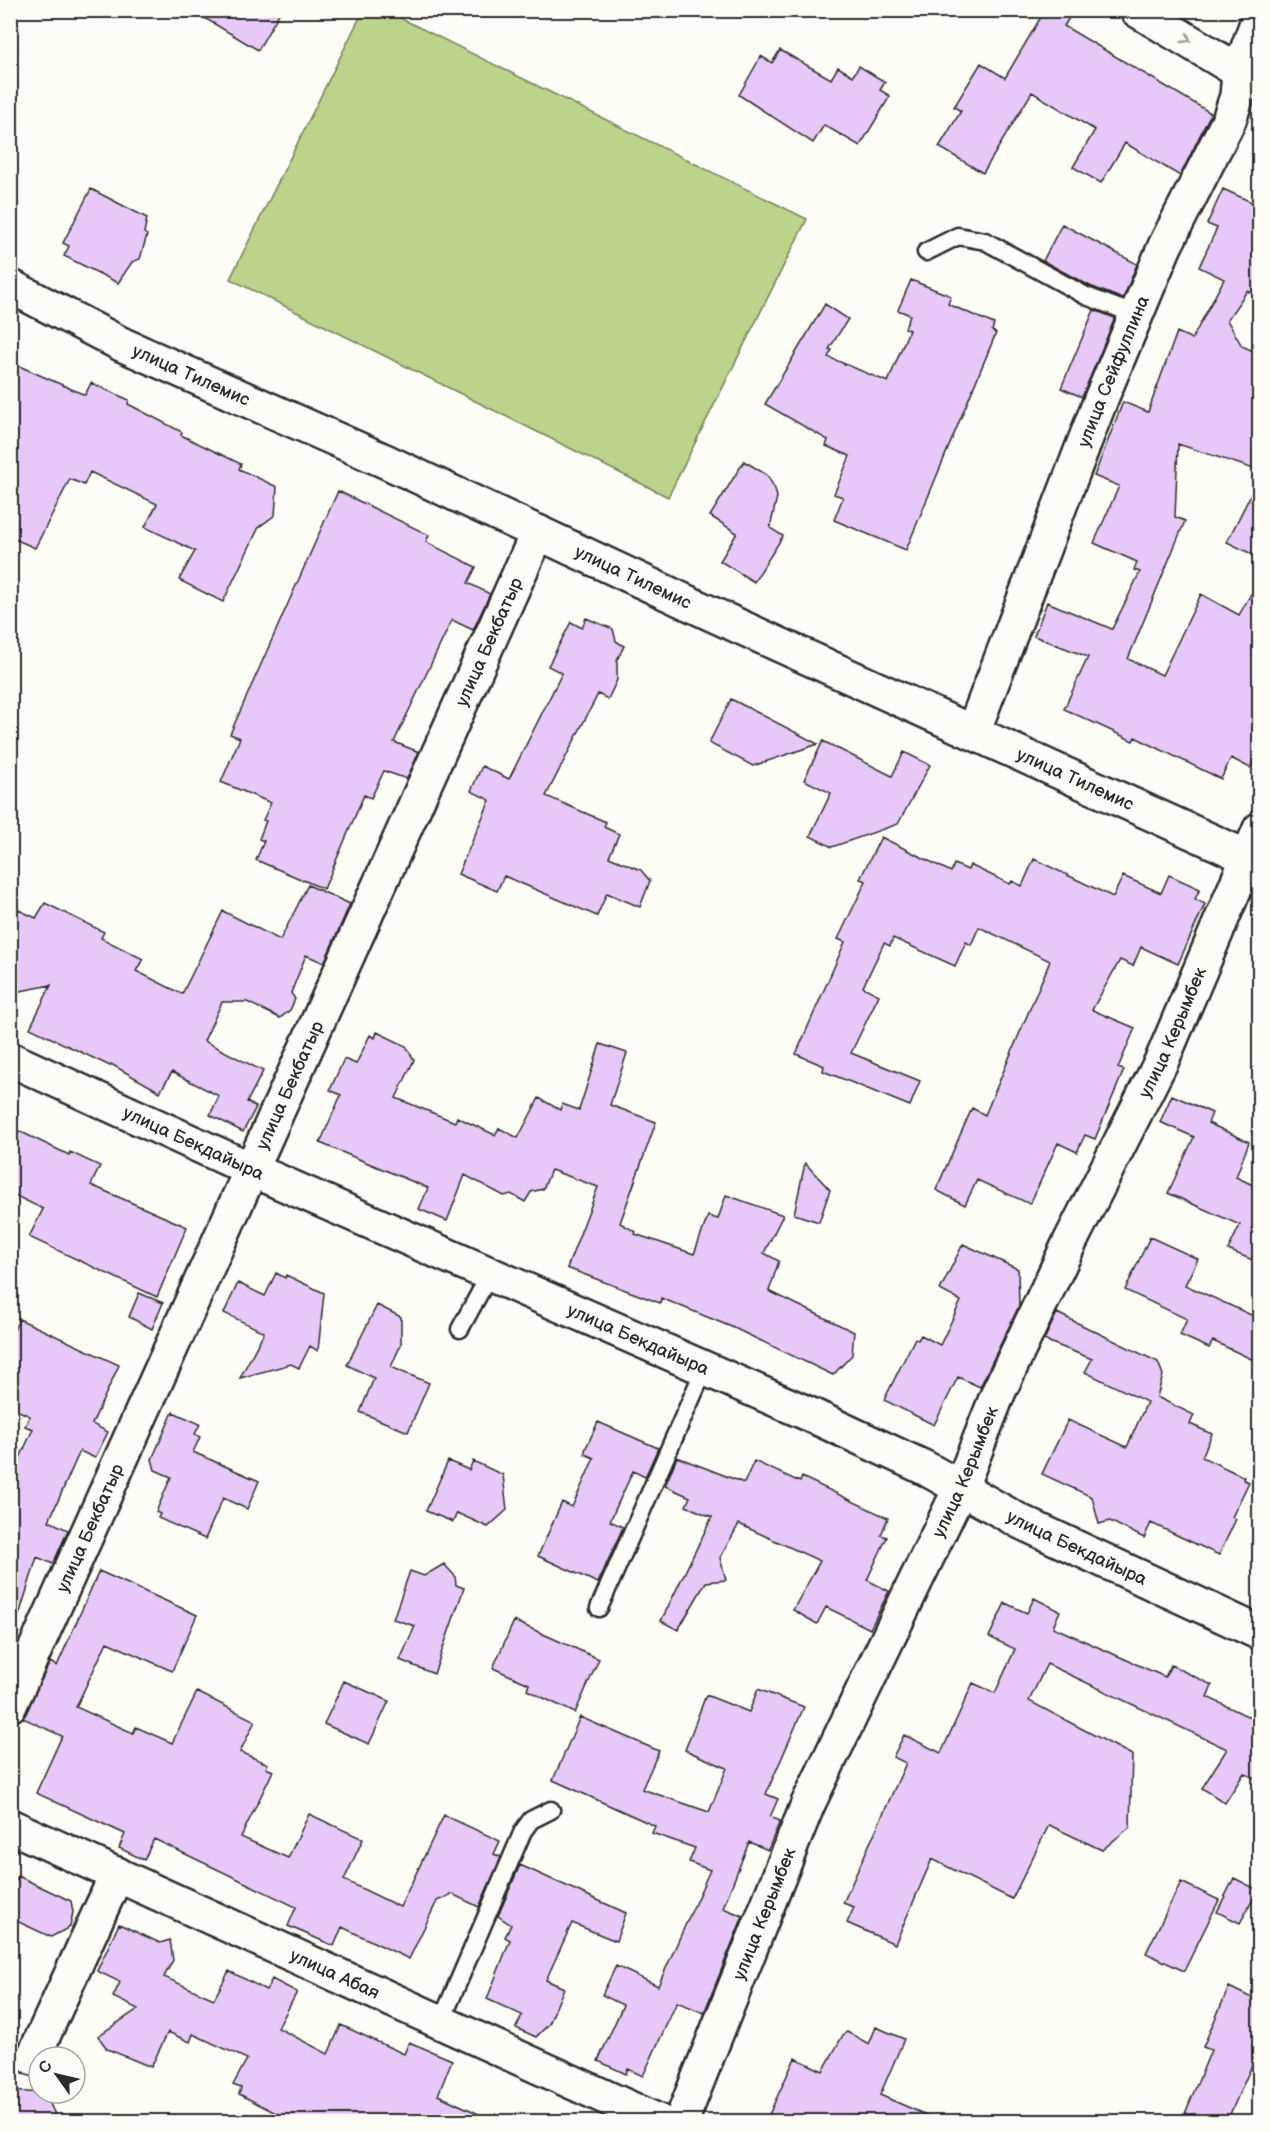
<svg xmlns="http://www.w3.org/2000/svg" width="1270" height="2132" viewBox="0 0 1270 2132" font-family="'Balsamiq Sans',sans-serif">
  <rect width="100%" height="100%" fill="#fdfcf7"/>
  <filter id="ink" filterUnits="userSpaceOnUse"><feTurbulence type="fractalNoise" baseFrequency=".0167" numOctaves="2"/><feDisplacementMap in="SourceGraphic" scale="12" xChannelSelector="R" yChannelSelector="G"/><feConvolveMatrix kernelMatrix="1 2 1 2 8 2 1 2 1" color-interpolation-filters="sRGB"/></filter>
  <g filter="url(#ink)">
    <path fill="#bbd38a" stroke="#737f5a" stroke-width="1.5" d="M 363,11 L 386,11 L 807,219 L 668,497 L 230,279 Z"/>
    <path fill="#e6c9f8" stroke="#2b2b2b" stroke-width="1.5" d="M 191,10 L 281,10 L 258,50 Z
      M 1045,10 L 1074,10 L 1064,26 L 1211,113 L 1180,176 L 1125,143 L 1101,183 L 1073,167 L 1095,130 L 1032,92 L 983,173 L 939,147 L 961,111 L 954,107 L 981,63 L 1005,78 Z
      M 780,50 L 831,79 L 838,67 L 853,76 L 859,66 L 885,82 L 880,90 L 890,96 L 860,146 L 824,125 L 813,143 L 739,95 L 761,56 L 772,63 Z
      M 91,189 L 147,218 L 144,233 L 147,235 L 140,259 L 132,262 L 118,283 L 64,256 L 69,246 L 63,243 Z
      M 1223,189 L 1260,206 L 1260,296 L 1247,291 L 1227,320 L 1242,346 L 1260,354 L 1260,471 L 1178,444 L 1175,517 L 1185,521 L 1128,659 L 1162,675 L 1201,594 L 1239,615 L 1260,578 L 1260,748 L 1250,768 L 1231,758 L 1221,779 L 1135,737 L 1133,741 L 1064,709 L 1088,657 L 1034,636 L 1047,602 L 1112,629 L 1140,572 L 1134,570 L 1137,562 L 1094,543 L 1119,486 L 1094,476 L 1123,402 L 1148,412 L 1177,332 L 1192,339 L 1224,279 L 1199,267 L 1217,228 L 1207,224 Z
      M 1062,224 L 1137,264 L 1123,299 L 1090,286 L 1043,261 Z
      M 911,280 L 951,296 L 948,304 L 994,324 L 992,331 L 996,333 L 906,550 L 834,520 L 843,497 L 834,494 L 850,456 L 826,446 L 828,440 L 765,404 L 825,304 L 848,319 L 829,349 L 832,350 L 828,357 L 888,382 L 909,330 L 905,328 L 910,315 L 898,310 Z
      M 1094,310 L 1115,318 L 1082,397 L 1061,388 Z
      M 10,362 L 85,395 L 91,383 L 129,400 L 128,404 L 182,432 L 181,435 L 241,464 L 239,469 L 277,487 L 275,515 L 259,527 L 223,602 L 179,580 L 195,551 L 145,527 L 157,504 L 90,472 L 84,485 L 70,479 L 35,548 L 10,537 Z
      M 744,461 L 767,475 L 775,489 L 777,497 L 770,528 L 783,536 L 754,582 L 720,561 L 737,533 L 710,516 Z
      M 1260,476 L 1260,558 L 1227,542 Z
      M 338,491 L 429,535 L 426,542 L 476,567 L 468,583 L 490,594 L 473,630 L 452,620 L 394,742 L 419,752 L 407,779 L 384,771 L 371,798 L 364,795 L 324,889 L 256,860 L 264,841 L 259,839 L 266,821 L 263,820 L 271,803 L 221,782 L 240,738 L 230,734 Z
      M 586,618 L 613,629 L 616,641 L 624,646 L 617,660 L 617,680 L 608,699 L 598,694 L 546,796 L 606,822 L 604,827 L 619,834 L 609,857 L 641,870 L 650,881 L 640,907 L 607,893 L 597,916 L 504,876 L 497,891 L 458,874 L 490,800 L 471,791 L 482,766 L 509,779 L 562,673 L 548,666 L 571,622 L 582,628 Z
      M 731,699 L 818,744 L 753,766 L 709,743 Z
      M 823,741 L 892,776 L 904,752 L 930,765 L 898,824 L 832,847 L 810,836 L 831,793 L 804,780 Z
      M 881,837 L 951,872 L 954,864 L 968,870 L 970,865 L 1010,884 L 1012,881 L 1022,886 L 1034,859 L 1113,897 L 1123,876 L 1161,893 L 1169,875 L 1200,889 L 1195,899 L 1205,904 L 1178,964 L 1141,947 L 1133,966 L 1120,960 L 1092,1010 L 1135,1028 L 1118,1068 L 1124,1070 L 1095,1139 L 1085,1135 L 1077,1152 L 1058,1143 L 1030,1204 L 977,1180 L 965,1205 L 936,1190 L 972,1108 L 985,1115 L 1050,961 L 979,927 L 971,945 L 966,942 L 955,966 L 893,938 L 890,946 L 884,943 L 863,987 L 879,995 L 851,1053 L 920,1081 L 910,1106 L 823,1071 L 824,1066 L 796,1054 L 845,942 L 838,939 L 866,881 L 860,879 Z
      M 308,885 L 350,904 L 324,963 L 306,955 L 291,993 L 295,999 L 290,1010 L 280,1018 L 247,1002 L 222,1002 L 204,1041 L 263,1071 L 247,1102 L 256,1107 L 243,1132 L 210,1115 L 219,1096 L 172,1072 L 160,1092 L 111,1064 L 110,1066 L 30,1028 L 51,985 L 10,993 L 10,906 L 36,918 L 45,903 L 104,932 L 101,938 L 143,959 L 136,971 L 182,994 L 223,911 L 280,940 Z
      M 377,1032 L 406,1046 L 414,1060 L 396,1098 L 455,1122 L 457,1117 L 495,1135 L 499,1128 L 518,1138 L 539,1098 L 560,1110 L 562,1104 L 579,1110 L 600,1044 L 627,1053 L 610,1105 L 656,1122 L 620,1223 L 636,1232 L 635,1234 L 694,1254 L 708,1216 L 718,1219 L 726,1195 L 783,1215 L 764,1253 L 779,1261 L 769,1291 L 854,1332 L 852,1355 L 833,1375 L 734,1328 L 661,1298 L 660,1303 L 567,1268 L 598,1187 L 551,1170 L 543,1189 L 531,1192 L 525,1202 L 511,1194 L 504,1196 L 465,1175 L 447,1221 L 419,1209 L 428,1188 L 320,1143 L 341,1095 L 330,1090 L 344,1059 L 356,1064 L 370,1035 L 375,1038 Z
      M 1172,1095 L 1212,1113 L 1208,1123 L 1249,1142 L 1236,1177 L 1257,1187 L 1260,1182 L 1260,1263 L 1228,1250 L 1240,1225 L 1168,1193 L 1194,1137 L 1160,1122 Z
      M 19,1131 L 69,1155 L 70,1152 L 100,1166 L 91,1185 L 187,1227 L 157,1297 L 29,1237 L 43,1209 L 10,1193 L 10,1148 Z
      M 805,1163 L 830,1190 L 819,1222 L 794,1214 Z
      M 1150,1237 L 1198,1259 L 1185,1285 L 1260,1319 L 1260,1363 L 1213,1341 L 1209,1348 L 1180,1335 L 1187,1319 L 1125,1290 Z
      M 963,1244 L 1018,1269 L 1019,1306 L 980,1387 L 958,1377 L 934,1425 L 884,1400 L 915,1338 L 918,1340 L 921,1335 L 940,1345 L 961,1301 L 940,1290 Z
      M 276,1273 L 285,1278 L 286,1275 L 324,1293 L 318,1351 L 310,1346 L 299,1368 L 291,1364 L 240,1378 L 264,1332 L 224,1313 L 238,1283 L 265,1296 Z
      M 139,1293 L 163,1303 L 152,1329 L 129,1317 Z
      M 377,1305 L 401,1317 L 401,1344 L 391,1367 L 429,1383 L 408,1432 L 360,1412 L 374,1378 L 347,1365 Z
      M 1057,1313 L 1158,1362 L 1163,1375 L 1157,1397 L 1194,1415 L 1190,1424 L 1212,1434 L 1202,1457 L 1244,1477 L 1243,1480 L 1249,1482 L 1232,1517 L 1236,1519 L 1219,1555 L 1151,1523 L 1144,1538 L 1110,1521 L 1099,1524 L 1092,1497 L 1042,1474 L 1068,1420 L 1127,1447 L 1147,1402 L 1085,1372 L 1092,1359 L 1044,1340 Z
      M 19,1319 L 119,1365 L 92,1424 L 108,1432 L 95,1458 L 80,1451 L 49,1521 L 68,1530 L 53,1564 L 37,1557 L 17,1622 L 10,1621 L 10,1480 L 33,1429 L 25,1426 L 30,1416 L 10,1407 L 10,1339 Z
      M 173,1412 L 200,1424 L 195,1434 L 200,1437 L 193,1452 L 259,1481 L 247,1509 L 223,1498 L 205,1539 L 158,1518 L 160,1514 L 156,1512 L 171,1477 L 155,1470 L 152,1459 Z
      M 598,1422 L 658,1448 L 645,1477 L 633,1471 L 610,1521 L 623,1527 L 598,1583 L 538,1556 L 562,1502 L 572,1507 L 594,1458 L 585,1454 L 585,1450 Z
      M 677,1457 L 744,1483 L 754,1461 L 800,1482 L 802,1477 L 888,1518 L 881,1535 L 887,1537 L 867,1580 L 889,1591 L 870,1629 L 826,1607 L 817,1624 L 793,1610 L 820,1561 L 739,1524 L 720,1558 L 726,1580 L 706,1582 L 678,1630 L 661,1621 L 712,1517 L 686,1506 L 690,1497 L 665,1486 Z
      M 448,1461 L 469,1470 L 473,1461 L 503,1475 L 507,1510 L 488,1527 L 457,1513 L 453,1522 L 426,1511 Z
      M 444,1564 L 455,1576 L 456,1585 L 464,1588 L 434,1674 L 400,1660 L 415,1626 L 393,1619 L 410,1571 L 424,1576 Z
      M 99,1571 L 197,1615 L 172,1671 L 107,1642 L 76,1707 L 133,1733 L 136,1727 L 172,1743 L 197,1692 L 255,1721 L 240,1752 L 268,1764 L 266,1768 L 273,1771 L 241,1837 L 288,1858 L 309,1814 L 363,1839 L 344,1880 L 400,1907 L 444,1815 L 500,1841 L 494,1854 L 501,1857 L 479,1907 L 452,1894 L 437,1901 L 409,1959 L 342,1927 L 334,1946 L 288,1926 L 296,1907 L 154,1839 L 144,1860 L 119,1848 L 125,1834 L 36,1793 L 62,1736 L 23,1718 L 50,1662 L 57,1666 Z
      M 1034,1598 L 1060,1611 L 1053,1627 L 1165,1677 L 1171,1665 L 1212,1685 L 1207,1697 L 1260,1722 L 1260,1781 L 1244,1773 L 1225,1803 L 1202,1788 L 1227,1749 L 1047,1664 L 1029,1701 L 1132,1755 L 1130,1827 L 1102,1850 L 1049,1825 L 1012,1899 L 932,1859 L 895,1944 L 847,1923 L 854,1907 L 843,1903 L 906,1763 L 893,1757 L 904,1735 L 941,1753 L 973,1683 L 995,1693 L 1015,1649 L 989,1637 L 1005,1603 L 1027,1613 Z
      M 514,1621 L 599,1659 L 575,1713 L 527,1690 L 529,1684 L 493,1668 Z
      M 344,1681 L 389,1701 L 369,1744 L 324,1724 Z
      M 758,1689 L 804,1707 L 766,1794 L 778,1799 L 770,1817 L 780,1821 L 768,1850 L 749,1842 L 723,1908 L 743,1916 L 704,2013 L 677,2002 L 643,2076 L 628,2069 L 626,2074 L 598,2061 L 623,2005 L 602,1995 L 616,1966 L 658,1986 L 710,1870 L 689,1862 L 695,1848 L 652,1833 L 655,1826 L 553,1780 L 580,1717 L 659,1751 L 642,1789 L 709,1812 L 727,1768 L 685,1750 L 706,1695 L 749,1712 Z
      M 520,1865 L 626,1913 L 616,1941 L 572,1923 L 546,1980 L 564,1988 L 549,2024 L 536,2037 L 516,2028 L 522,2015 L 487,1999 L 510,1940 L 505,1937 L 511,1925 L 498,1916 Z
      M 18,1876 L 71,1901 L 73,1912 L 70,1927 L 51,1937 L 10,1918 L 10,1892 Z
      M 1234,1878 L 1258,1890 L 1240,1923 L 1217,1912 Z
      M 1181,1882 L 1219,1900 L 1184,1971 L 1146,1953 Z
      M 119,1924 L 160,1943 L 170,1940 L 173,1960 L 164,1977 L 214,1999 L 229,1971 L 266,1990 L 272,1979 L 297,1992 L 278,2028 L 328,2054 L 341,2025 L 404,2054 L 409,2042 L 452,2060 L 438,2095 L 494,2121 L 291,2121 L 239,2094 L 241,2088 L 233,2085 L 247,2059 L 193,2034 L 190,2042 L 168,2032 L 151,2067 L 107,2049 L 98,2036 L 138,2009 L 113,1997 L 120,1982 L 97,1971 Z
      M 1229,1987 L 1260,2002 L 1260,2047 L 1227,2121 L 1182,2121 L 1211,2050 L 1203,2047 Z
      M 876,2027 L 904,2039 L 880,2095 L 940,2121 L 766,2121 L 795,2058 L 823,2071 L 843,2035 L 847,2032 L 869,2044 Z
      M 10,2091 L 45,2093 L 58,2121 L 10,2121 Z"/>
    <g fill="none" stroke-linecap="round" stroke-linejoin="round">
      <g stroke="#2b2b2b" stroke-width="21">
        <path id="lane" d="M 926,252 L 958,236 L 985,241 L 1086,296 L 1136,315
          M 460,1329 L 490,1274
          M 599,1608 L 704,1370
          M 441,2022 L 523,1831 L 531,1820 L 551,1810"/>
      </g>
      <g stroke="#2b2b2b" stroke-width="38">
        <g id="street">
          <path id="s1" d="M 10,286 L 121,344 L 385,461 L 712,614 L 1260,863"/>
          <path id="s2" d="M 973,732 L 1101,399 L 1165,246 L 1229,120 L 1237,96 L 1239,73 L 1260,14"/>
          <path id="s3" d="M 10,1059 L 250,1169 L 811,1415 L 925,1468 L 1021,1522 L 1260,1633"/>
          <path id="s4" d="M 10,1705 C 186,1314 363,924 538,532"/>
          <path id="s5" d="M 10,1826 L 660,2122"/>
          <path d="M 33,2058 L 117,1874"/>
          <path id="s6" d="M 681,2122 L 808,1804 L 961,1487 L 999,1391 L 1070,1242 L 1162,1060 L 1260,829"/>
        </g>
      </g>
      <g stroke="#2b2b2b" stroke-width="38">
        <path id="secondary" d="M 1137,10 L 1260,84"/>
      </g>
      <use href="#lane" stroke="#fdfcf7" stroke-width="16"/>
      <use href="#street" stroke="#fdfcf7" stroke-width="33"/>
      <use href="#secondary" stroke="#fdfcf7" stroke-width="33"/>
    </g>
    <defs><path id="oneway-chevron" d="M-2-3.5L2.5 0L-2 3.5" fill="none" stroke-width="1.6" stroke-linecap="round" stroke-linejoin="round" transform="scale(1.5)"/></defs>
    <use stroke="#9e9e9b" href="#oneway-chevron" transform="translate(1187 39) rotate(30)"/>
  </g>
  <g text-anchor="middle" stroke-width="4.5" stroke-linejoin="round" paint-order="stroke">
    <g font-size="18" fill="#2b2b2b" stroke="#fdfcf7">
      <text dy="6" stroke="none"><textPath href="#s2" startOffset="387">улица Сейфуллина</textPath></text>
      <text dy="6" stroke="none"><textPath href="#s1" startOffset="202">улица Тилемис</textPath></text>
      <text dy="6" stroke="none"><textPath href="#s1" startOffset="688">улица Тилемис</textPath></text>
      <text dy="6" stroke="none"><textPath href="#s4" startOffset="1166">улица Бекбатыр</textPath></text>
      <text dy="6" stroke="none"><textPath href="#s1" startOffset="1174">улица Тилемис</textPath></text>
      <text dy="6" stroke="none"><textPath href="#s6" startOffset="1196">улица Керымбек</textPath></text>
      <text dy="6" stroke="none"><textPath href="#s4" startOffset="680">улица Бекбатыр</textPath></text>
      <text dy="6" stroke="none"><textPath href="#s3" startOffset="202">улица Бекдайыра</textPath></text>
      <text dy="6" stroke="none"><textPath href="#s3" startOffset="688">улица Бекдайыра</textPath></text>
      <text dy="6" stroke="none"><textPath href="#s6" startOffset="710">улица Керымбек</textPath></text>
      <text dy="6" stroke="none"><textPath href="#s4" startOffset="194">улица Бекбатыр</textPath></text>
      <text dy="6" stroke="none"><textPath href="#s3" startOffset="1174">улица Бекдайыра</textPath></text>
      <text dy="6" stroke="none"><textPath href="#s6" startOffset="224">улица Керымбек</textPath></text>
      <text dy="6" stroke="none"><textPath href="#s5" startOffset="357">улица Абая</textPath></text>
    </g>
  </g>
  <rect width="1270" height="2132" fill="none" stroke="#fdfcf7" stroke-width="36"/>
  <rect x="18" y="18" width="1234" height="2096" fill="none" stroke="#2b2b2b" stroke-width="2" filter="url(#ink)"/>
  <g transform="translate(57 2075) rotate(304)"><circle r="28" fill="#fdfcf7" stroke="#a9a8a5" stroke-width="1.5"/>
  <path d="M0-4.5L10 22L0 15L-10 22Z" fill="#2b2b2b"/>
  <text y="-9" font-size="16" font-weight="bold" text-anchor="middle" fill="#2b2b2b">С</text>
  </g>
</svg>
